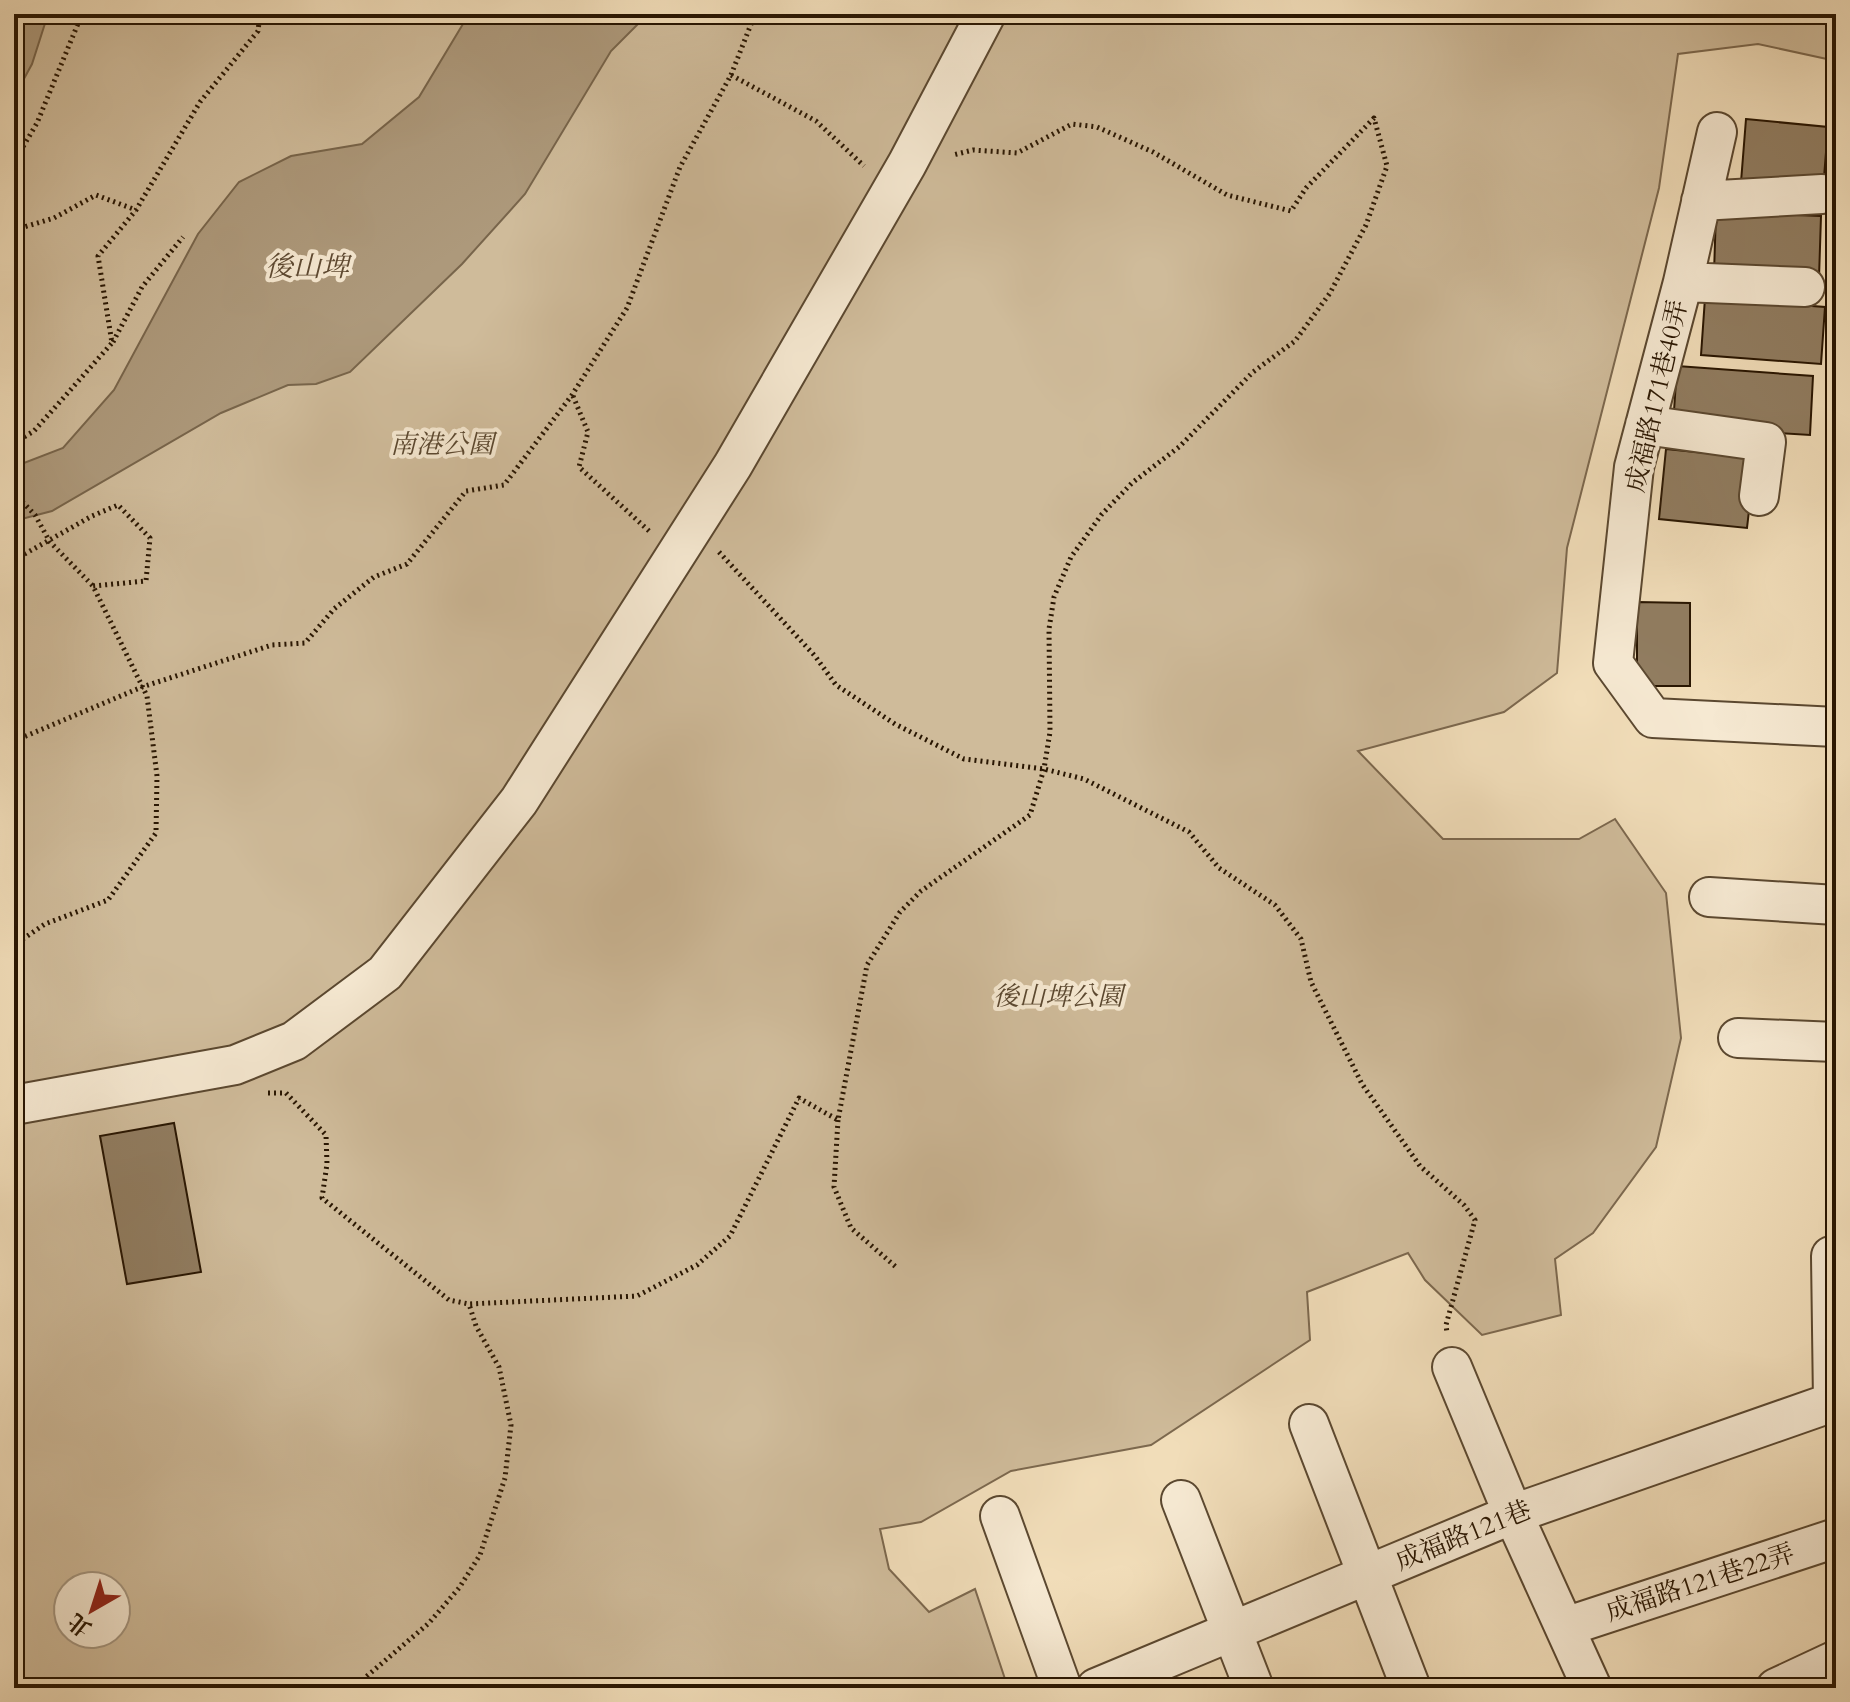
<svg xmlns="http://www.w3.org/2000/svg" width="1850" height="1702" viewBox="0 0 1850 1702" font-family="Cardo,'Noto Serif TC',serif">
  <rect width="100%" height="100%" fill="#f1ddb9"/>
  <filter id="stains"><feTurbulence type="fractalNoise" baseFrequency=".0025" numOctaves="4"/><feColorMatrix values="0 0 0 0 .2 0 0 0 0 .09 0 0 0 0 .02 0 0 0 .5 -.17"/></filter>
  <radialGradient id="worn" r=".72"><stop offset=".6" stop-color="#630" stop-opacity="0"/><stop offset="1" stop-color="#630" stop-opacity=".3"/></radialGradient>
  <path fill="#cfbb9a" stroke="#7c684e" stroke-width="2" fill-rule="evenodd" d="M 14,14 L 1836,14 L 1836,61 L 1758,44 L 1678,54 L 1659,188 L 1567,548 L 1557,673 L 1504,712 L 1358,751 L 1443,839 L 1579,839 L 1615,819 L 1666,893 L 1681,1038 L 1656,1147 L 1593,1233 L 1555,1259 L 1561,1315 L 1482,1335 L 1425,1280 L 1408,1253 L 1307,1292 L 1310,1340 L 1151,1445 L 1011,1471 L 921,1522 L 880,1529 L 889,1569 L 929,1612 L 975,1589 L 1008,1688 L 14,1688 ZM 68,1586 L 116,1586 L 116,1634 L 68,1634 Z"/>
  <path fill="#ad997b" stroke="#78654b" stroke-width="2" d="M 14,14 L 48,14 L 32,64 L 14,97 Z
    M 469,14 L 648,14 L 611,51 L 525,194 L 462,264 L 350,372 L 316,384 L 288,385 L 221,413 L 52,511 L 14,521 L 14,463 L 24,463 L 63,448 L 114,390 L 198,234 L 239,182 L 291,156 L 362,144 L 419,97 Z"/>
  <path fill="#917d61" stroke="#291602" stroke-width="2" d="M 1746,119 L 1828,127 L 1823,190 L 1741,182 Z
    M 1716,212 L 1821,216 L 1819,278 L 1714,273 Z
    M 1705,298 L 1825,307 L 1821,364 L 1701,355 Z
    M 1677,366 L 1813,376 L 1810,435 L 1673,426 Z
    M 1666,449 L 1755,458 L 1747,528 L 1659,519 Z
    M 1637,602 L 1690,603 L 1690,686 L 1637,686 Z
    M 174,1123 L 201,1272 L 127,1284 L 100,1136 Z"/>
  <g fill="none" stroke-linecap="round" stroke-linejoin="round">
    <g stroke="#5b4830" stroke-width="42">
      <path id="minor" d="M 1717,132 L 1683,282 L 1634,467 L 1613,663 L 1653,718 L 1836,727
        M 1701,201 L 1822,194
        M 1683,282 L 1805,287
        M 1645,425 L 1766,442 L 1759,496
        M 1709,897 L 1836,905
        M 1738,1038 L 1836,1042
        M 14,1105 L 235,1065 L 294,1041 L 385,973 L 519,801 L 733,465 L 907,164 L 986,14
        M 1831,1256 L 1833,1402
        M 1452,1367 L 1513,1514 L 1592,1688
        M 1309,1424 L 1411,1688
        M 1181,1500 L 1254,1688
        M 1000,1516 L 1062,1688
        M 1565,1627 L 1836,1538
        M 1096,1688 L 1513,1514 L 1836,1401
        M 1776,1688 L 1836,1660"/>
    </g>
    <path stroke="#291602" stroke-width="5" stroke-dasharray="2 4" stroke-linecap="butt" d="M 731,75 L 755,14
      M 14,162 L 37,123 L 82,14
      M 14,230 L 54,218 L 96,195 L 136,210
      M 113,342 L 142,287 L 183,237
      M 573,396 L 588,432 L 579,467 L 649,531
      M 14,443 L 34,431 L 112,343 L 98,256 L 136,210 L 200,102 L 258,31 L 260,14
      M 14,493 L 35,515 L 50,542 L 93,586 L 147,696 L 157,776 L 156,833 L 108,900 L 45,924 L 14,945
      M 719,552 L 815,656 L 836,685 L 895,724 L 964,759 L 1044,769 L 1084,779 L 1189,832 L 1219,868 L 1275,905 L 1301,939 L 1311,982 L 1362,1084 L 1420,1166 L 1464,1205 L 1475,1220 L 1446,1325 L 1447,1333
      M 14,560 L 92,516 L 118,505 L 150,538 L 146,581 L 93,586
      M 14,741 L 142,687 L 272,645 L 305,643 L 334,609 L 374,577 L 407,564 L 466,491 L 504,485 L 572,395 L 627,308 L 680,167 L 731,75 L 816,121 L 864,166
      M 268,1093 L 286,1093 L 326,1135 L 327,1164 L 322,1198 L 449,1300 L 469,1304
      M 838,1120 L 834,1187 L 851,1228 L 896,1267
      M 353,1688 L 429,1623 L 459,1588 L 480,1555 L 505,1478 L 511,1425 L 499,1367 L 476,1326 L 469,1304 L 637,1296 L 697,1265 L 730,1236 L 799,1098 L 838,1120 L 867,965 L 900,912 L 921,891 L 1030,815 L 1044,769 L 1050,732 L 1049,629 L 1054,597 L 1071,557 L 1102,514 L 1132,483 L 1179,447 L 1253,372 L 1295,341 L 1330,293 L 1366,225 L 1387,166 L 1374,118 L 1306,188 L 1291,211 L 1227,195 L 1153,152 L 1097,127 L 1072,124 L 1017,153 L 973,150 L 953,155"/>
    <use href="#minor" stroke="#f6e9d2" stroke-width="38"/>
  </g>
  <g text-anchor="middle" stroke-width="8" stroke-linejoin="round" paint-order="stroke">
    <g font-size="26" fill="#291602" stroke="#f6e9d2">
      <text transform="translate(1656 396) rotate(-77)" y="9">成福路171巷40弄</text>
      <text transform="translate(1463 1535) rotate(-22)" y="9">成福路121巷</text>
      <text transform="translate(1700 1582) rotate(-18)" y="9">成福路121巷22弄</text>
    </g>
    <g font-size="26" font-style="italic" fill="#5b4830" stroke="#f6e9d2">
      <text x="442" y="453">南港公園</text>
      <text x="1058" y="1005">後山埤公園</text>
    </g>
    <g font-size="28" font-style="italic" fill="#5e4a32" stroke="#f6e9d2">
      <text x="307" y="276">後山埤</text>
    </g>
  </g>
  <rect width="1850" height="1702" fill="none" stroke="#f1ddb9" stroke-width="48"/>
  <rect x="16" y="16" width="1818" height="1670" fill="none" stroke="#291602" stroke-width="4"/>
  <rect x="24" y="24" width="1802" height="1654" fill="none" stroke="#291602" stroke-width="2"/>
  <g transform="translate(92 1610) rotate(219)"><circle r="38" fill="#f6e9d2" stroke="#a4957f" stroke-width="2"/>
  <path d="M0-6L14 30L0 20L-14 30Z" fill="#8f2418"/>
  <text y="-12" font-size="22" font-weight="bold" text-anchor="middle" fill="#291602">北</text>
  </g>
  <rect width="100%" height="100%" filter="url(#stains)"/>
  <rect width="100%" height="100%" fill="url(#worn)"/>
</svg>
